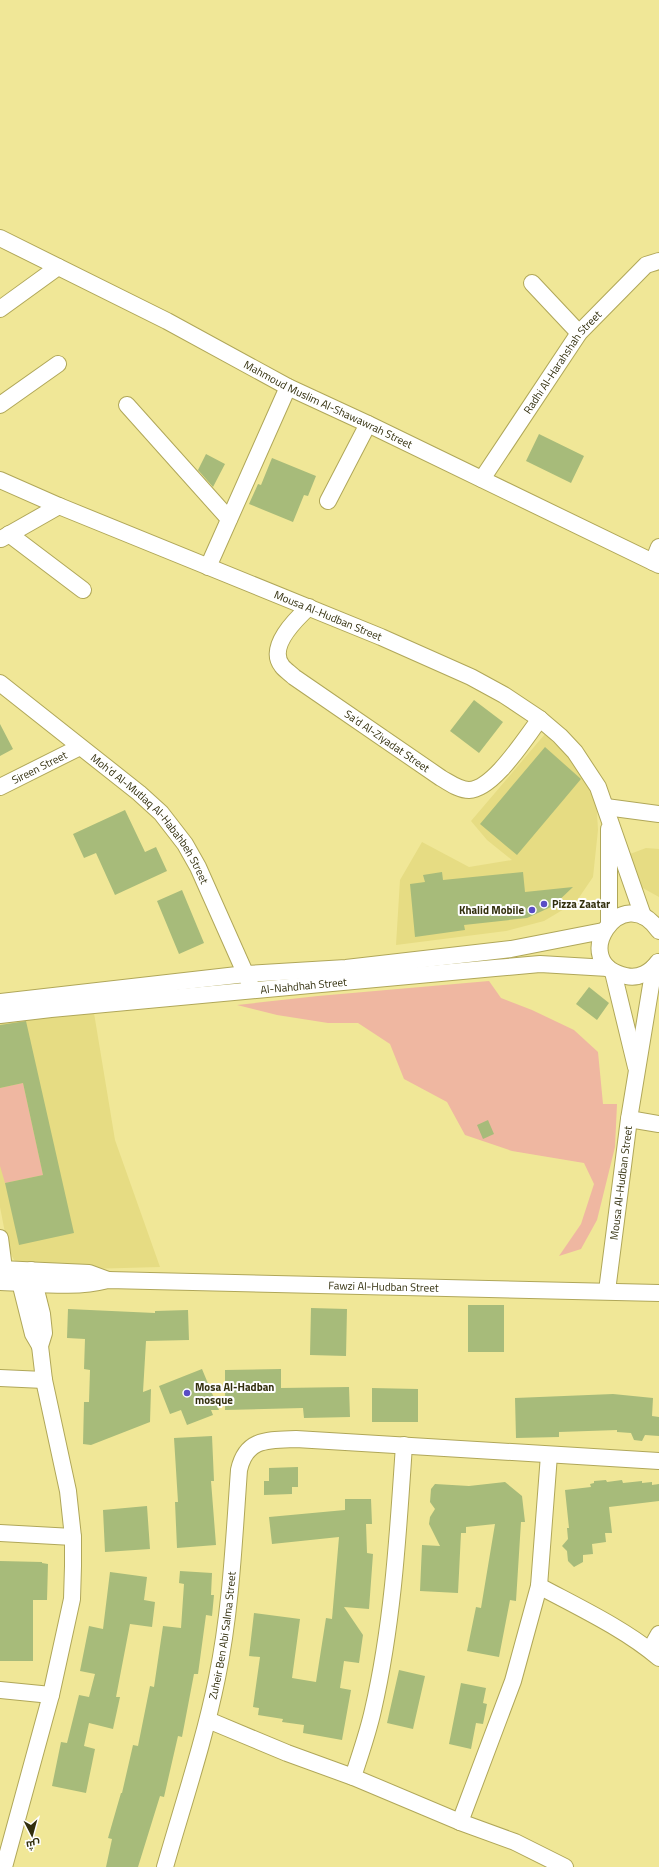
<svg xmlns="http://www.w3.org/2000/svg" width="659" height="1867" viewBox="0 0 659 1867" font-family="'Titillium Web',Cairo,sans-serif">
  <rect width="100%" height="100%" fill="#f0e797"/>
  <path fill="#e6dc83" d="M 545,734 L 585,774 L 596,796 L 598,830 L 593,877 L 576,902 L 544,921 L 506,931 L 396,945 L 400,880 L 422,842 L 469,867 L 512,860 L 487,840 L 471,821 Z
    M 646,848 L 659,849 L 659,897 L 641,887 L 630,854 Z
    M 94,1013 L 115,1140 L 160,1267 L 88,1269 L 24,1265 L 14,1260 L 8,1248 L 0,1207 L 0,1021 Z"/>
  <path fill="#efb7a1" d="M 489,981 L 501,998 L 532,1010 L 574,1030 L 598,1052 L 603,1104 L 617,1104 L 615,1147 L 597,1220 L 581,1249 L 559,1256 L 581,1224 L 594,1184 L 584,1163 L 512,1151 L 465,1135 L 447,1102 L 404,1079 L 390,1044 L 358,1023 L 328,1023 L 277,1015 L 237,1005 L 318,996 Z
    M 23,1083 L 43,1175 L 5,1183 L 0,1166 L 0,1088 Z"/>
  <path fill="#a7bb7a" d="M 539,434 L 584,456 L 571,483 L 526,461 Z
    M 206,454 L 225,464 L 213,487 L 198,470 Z
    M 272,458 L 316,476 L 308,496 L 304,495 L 293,522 L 249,504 L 258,484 L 261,485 Z
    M 474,700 L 503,722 L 479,753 L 450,731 Z
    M 0,724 L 13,749 L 0,756 Z
    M 545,747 L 581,779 L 517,855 L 480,824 Z
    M 125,810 L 145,852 L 156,847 L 167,871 L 115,895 L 96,853 L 84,858 L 73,834 Z
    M 442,872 L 443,880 L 523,872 L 525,892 L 573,887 L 553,906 L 527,918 L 464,925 L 465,930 L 415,937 L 410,884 L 425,882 L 423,875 Z
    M 182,890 L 204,943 L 179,954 L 157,901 Z
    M 589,987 L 609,1003 L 597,1020 L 576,1004 Z
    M 26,1021 L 74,1233 L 19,1245 L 5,1183 L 43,1175 L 23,1083 L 0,1088 L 0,1025 Z
    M 488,1120 L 494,1134 L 483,1139 L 477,1125 Z
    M 468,1305 L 504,1305 L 504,1352 L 468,1352 Z
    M 311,1308 L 347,1309 L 346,1356 L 310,1355 Z
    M 68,1309 L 155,1313 L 155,1311 L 188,1310 L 189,1340 L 146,1341 L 143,1392 L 151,1389 L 150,1422 L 91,1445 L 83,1444 L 84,1402 L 89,1402 L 90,1370 L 84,1369 L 85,1339 L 67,1338 Z
    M 202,1369 L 219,1410 L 211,1410 L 213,1415 L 187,1425 L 181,1410 L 170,1414 L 159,1386 Z
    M 281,1369 L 281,1388 L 349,1387 L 350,1417 L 304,1418 L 303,1408 L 225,1410 L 225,1370 Z
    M 372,1388 L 418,1389 L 418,1422 L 372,1422 Z
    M 613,1394 L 653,1398 L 652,1416 L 659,1417 L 659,1436 L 645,1435 L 642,1441 L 634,1440 L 631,1433 L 617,1432 L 617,1430 L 559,1432 L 559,1437 L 516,1438 L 515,1398 Z
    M 212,1436 L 214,1481 L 211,1481 L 216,1545 L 177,1548 L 175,1502 L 178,1502 L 174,1438 Z
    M 298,1467 L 298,1487 L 292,1487 L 292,1494 L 264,1495 L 264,1481 L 269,1481 L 269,1468 Z
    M 606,1480 L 607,1482 L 622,1480 L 623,1483 L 642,1481 L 642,1483 L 652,1482 L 652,1485 L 659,1484 L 659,1501 L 609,1507 L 612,1533 L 605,1533 L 606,1542 L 592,1544 L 593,1554 L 583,1555 L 583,1562 L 574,1567 L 568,1561 L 567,1551 L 562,1546 L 568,1539 L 567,1528 L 569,1528 L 565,1490 L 591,1487 L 590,1484 L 594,1483 L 594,1481 Z
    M 505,1482 L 522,1496 L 525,1522 L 521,1522 L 516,1601 L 510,1600 L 499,1657 L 467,1651 L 476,1607 L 481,1608 L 495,1524 L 466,1527 L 466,1533 L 461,1533 L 458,1593 L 420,1591 L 422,1545 L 440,1546 L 429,1524 L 430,1517 L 435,1509 L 430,1502 L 431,1489 L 435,1484 L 469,1486 Z
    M 345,1499 L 371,1499 L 372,1524 L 366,1524 L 367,1553 L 373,1554 L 369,1609 L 344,1607 L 363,1635 L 359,1663 L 344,1661 L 340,1688 L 351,1690 L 342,1740 L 303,1733 L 304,1725 L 282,1722 L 283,1719 L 258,1715 L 259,1708 L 253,1707 L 260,1657 L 249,1656 L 254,1613 L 300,1619 L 292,1678 L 316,1682 L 326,1618 L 332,1619 L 339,1537 L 272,1544 L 269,1517 L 345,1510 Z
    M 147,1506 L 150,1549 L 105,1552 L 103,1510 Z
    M 0,1561 L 42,1562 L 42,1563 L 48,1564 L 47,1600 L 33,1600 L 33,1661 L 0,1661 Z
    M 180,1571 L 212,1573 L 211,1595 L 214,1595 L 212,1616 L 206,1615 L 198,1674 L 194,1674 L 182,1737 L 178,1736 L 164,1797 L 160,1796 L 138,1867 L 106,1867 L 112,1839 L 108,1838 L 121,1793 L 122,1793 L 133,1745 L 138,1746 L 150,1686 L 154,1687 L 163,1626 L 181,1628 L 184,1584 L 179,1583 Z
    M 110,1572 L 147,1577 L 144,1600 L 155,1602 L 152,1627 L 130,1624 L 116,1697 L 120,1697 L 113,1729 L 89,1723 L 84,1746 L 95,1749 L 86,1793 L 52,1786 L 61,1742 L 67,1743 L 79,1695 L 89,1697 L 95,1674 L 80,1671 L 89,1626 L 103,1629 Z
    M 399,1670 L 425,1676 L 413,1729 L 387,1723 Z
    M 461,1683 L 486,1688 L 483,1703 L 487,1704 L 483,1724 L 476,1723 L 471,1749 L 449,1744 Z"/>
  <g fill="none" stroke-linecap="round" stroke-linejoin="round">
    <g stroke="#b0a759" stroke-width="18">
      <g id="minor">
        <path id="s1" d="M 0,238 L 167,321 L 288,387 L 368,424 L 659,565"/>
        <path d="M 532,283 L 579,333"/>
        <path d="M 0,309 L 58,267"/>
        <path d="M 0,405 L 58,364"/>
        <path d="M 127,405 L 229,519"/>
        <path id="s2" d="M 482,479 L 579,333 L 646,265 L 659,261"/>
        <path id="s3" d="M 0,480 L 59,506 L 381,637 L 471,677 L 504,695 L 540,719 L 560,736 L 575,752 L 598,787 L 643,916"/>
        <path d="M 328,501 L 368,424"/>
        <path d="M 9,534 L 83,590"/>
        <path d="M 1,539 L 59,506"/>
        <path d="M 653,562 L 659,547"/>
        <path d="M 208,567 L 288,387"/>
        <path id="s4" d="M 309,607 C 296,619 267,647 282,666 C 285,670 290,673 294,677 L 441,778 C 450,783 459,790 469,790 C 494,789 525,738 540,719"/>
        <path id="s5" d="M 0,683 L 139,793 L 161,813 L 185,844 L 198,867 L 250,984"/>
        <path id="s6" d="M 0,787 L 80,747"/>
        <path d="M 606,807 L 659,814"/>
        <path d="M 609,829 L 609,923"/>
        <path d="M 658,962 C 651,972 639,979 626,976 C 566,964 622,877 659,931"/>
        <path d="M 613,972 L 636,1067"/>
        <path d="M 0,1002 L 246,974 L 346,968 L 511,949 L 603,931"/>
        <path id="s7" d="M 0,1015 L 51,1009 L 495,968 L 540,964 L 608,968"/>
        <path d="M 629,1119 L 659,1124"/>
        <path d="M 0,1238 L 4,1269"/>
        <path d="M 0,1269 L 89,1273 L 108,1280"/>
        <path d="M 18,1274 L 33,1334 L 40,1346"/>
        <path id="s8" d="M 0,1282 C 37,1283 72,1289 108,1280 L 659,1293"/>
        <path id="s9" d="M 607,1291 L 629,1119 L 654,967"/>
        <path d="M 0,1378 L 44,1380"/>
        <path d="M 0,1533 L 73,1537"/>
        <path d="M 539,1586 C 578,1607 625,1629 659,1658"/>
        <path d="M 650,1650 L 659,1634"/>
        <path d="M 0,1690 L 51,1695"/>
        <path d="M 208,1720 L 287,1753 L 353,1777 L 460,1822 L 515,1842 L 565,1867"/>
        <path d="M 353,1777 C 360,1755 368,1733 373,1710 C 393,1623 398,1534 404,1445"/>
        <path d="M 460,1822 L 513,1681 L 539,1586 L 549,1455"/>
        <path d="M 4,1867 L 51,1695 L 72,1599 L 73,1566 L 73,1537 L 68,1491 L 44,1380 L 40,1346 L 44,1333 L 42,1314 L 31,1270"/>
        <path id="s10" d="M 165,1867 C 183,1804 204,1742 217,1678 C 231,1610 234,1539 239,1470 C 246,1438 268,1440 296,1439 L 659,1461"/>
      </g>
    </g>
    <use href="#minor" stroke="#fff" stroke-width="16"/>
  </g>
  <g fill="#5a4dc5" stroke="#fff" stroke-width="1.5">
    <circle cx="544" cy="904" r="4"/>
    <circle cx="532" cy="910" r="4"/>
    <circle cx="187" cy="1393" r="4"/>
  </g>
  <g text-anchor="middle" stroke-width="4" stroke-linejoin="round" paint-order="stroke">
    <g font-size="11" fill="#322f0d" stroke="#fff">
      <text dy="4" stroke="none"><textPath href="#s2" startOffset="142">Radhi Al-Harahshah Street</textPath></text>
      <text dy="4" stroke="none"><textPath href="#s1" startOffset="368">Mahmoud Muslim Al-Shawawrah Street</textPath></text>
      <text dy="4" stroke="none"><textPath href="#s3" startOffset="355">Mousa Al-Hudban Street</textPath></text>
      <text dy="4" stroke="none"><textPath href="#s4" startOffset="200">Sa’d Al-Ziyadat Street</textPath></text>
      <text dy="4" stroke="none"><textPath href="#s6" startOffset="44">Sireen Street</textPath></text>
      <text dy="4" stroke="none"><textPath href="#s5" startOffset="204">Moh’d Al-Mutlaq Al-Habahbeh Street</textPath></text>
      <text dy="4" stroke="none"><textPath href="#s7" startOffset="305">Al-Nahdhah Street</textPath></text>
      <text dy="4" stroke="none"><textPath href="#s9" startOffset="109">Mousa Al-Hudban Street</textPath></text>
      <text dy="4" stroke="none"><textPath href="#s8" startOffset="384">Fawzi Al-Hudban Street</textPath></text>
      <text dy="4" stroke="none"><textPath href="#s10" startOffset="239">Zuheir Ben Abi Salma Street</textPath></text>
    </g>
    <g font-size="11" font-weight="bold" fill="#322f0d" stroke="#fff" text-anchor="start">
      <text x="552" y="908">Pizza Zaatar</text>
      <text x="524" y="914" text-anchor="end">Khalid Mobile</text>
      <text x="195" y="1391">Mosa Al-Hadban<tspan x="195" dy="13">mosque</tspan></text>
    </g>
  </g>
  <g transform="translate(32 1835) rotate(174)" stroke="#ffffff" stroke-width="3" paint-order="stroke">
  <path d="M0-3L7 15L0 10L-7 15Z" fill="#322f0d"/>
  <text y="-6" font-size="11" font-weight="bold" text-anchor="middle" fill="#322f0d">ش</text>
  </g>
</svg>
